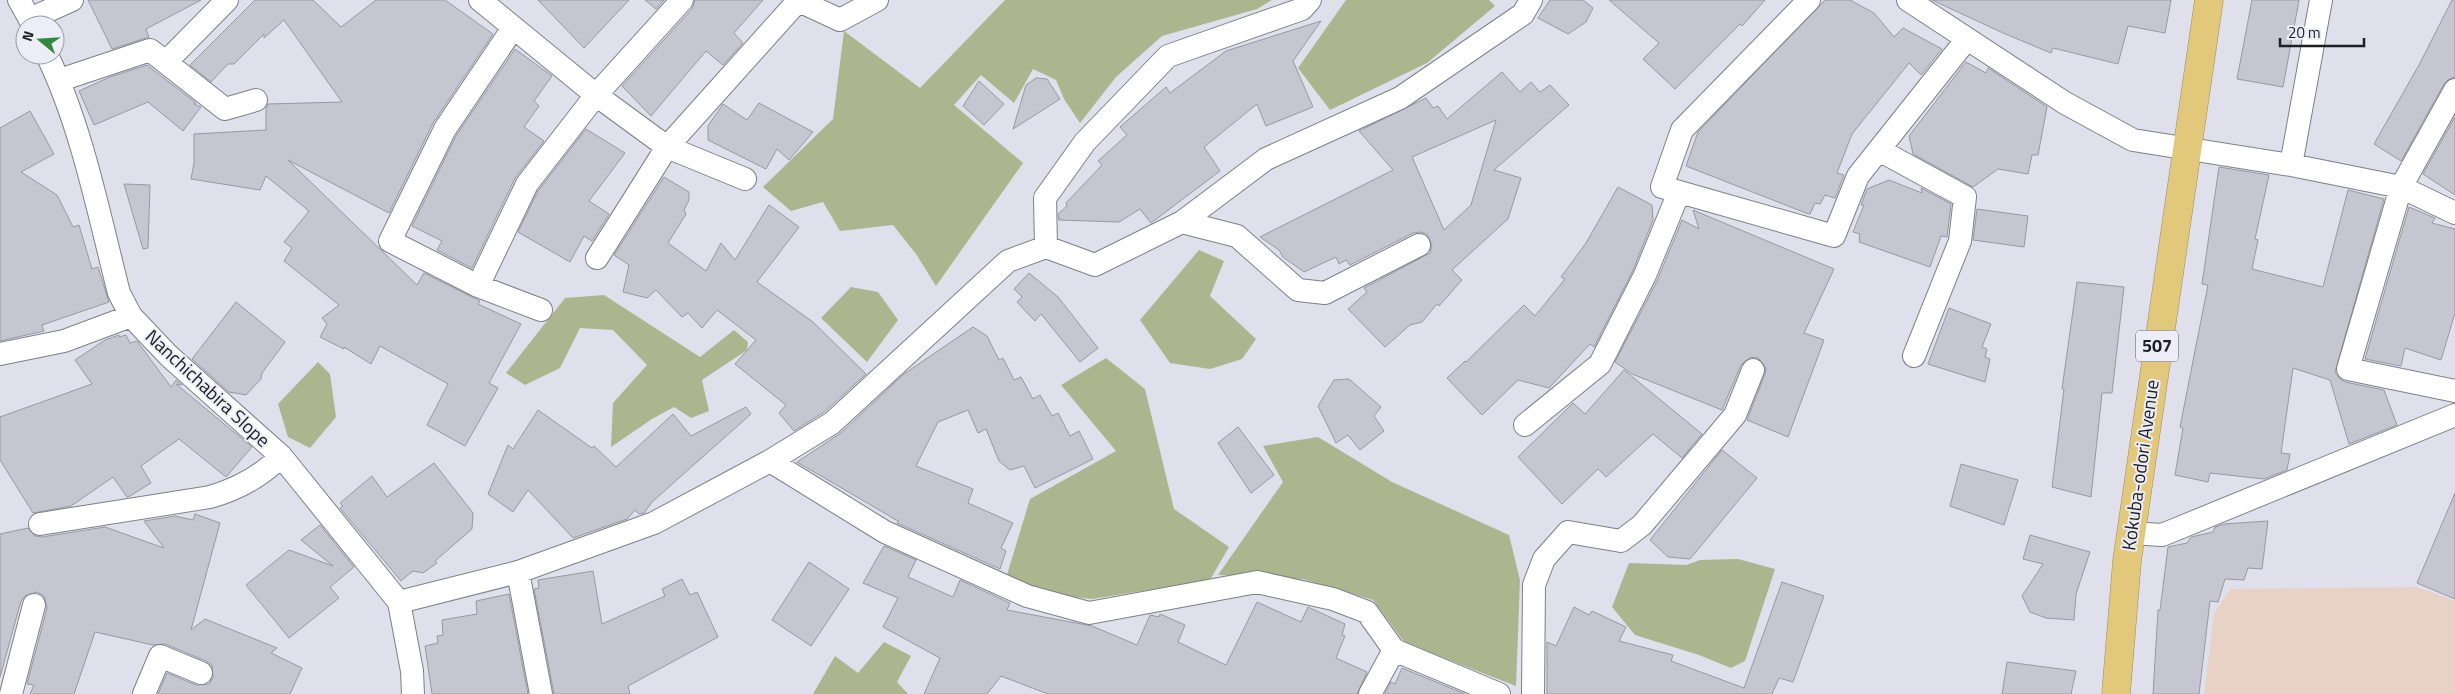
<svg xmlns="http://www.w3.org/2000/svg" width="2455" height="694" viewBox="0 0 2455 694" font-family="'Titillium Web',sans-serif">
  <rect width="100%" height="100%" fill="#dfe0eb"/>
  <path fill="#e8d2c6" d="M 2417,587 L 2455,601 L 2455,694 L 2204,694 L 2214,614 L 2230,589 Z"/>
  <path fill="#adb58e" d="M 1005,0 L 1272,0 L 1257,9 L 1162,36 L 1116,77 L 1080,123 L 1064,99 L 1056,80 L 1033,69 L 1014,103 L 981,75 L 954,105 L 1023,163 L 936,286 L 916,254 L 893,225 L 840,231 L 823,202 L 791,211 L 763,187 L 833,119 L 844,31 L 920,88 Z
    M 1346,0 L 1489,0 L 1495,6 L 1427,63 L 1330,110 L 1298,68 Z
    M 1199,250 L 1224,261 L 1210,296 L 1256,339 L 1242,359 L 1210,369 L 1170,363 L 1140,320 Z
    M 851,287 L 878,292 L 898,320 L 867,362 L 821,318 Z
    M 604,295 L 700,357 L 734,330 L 748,342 L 747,350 L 702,380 L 709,411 L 691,418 L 674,407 L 652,419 L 611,447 L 613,403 L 647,365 L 613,330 L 580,328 L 560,368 L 525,385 L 506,373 L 565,298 Z
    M 1106,358 L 1145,389 L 1174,509 L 1229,547 L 1210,580 L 1092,599 L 1046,594 L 1006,578 L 1030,499 L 1116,451 L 1061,385 Z
    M 318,362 L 330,374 L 336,417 L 310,448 L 288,437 L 278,404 Z
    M 1318,437 L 1392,482 L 1509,535 L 1520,580 L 1516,686 L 1405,643 L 1373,600 L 1303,579 L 1218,575 L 1283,482 L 1263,446 Z
    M 1738,559 L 1775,569 L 1745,661 L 1731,668 L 1699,655 L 1635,635 L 1612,607 L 1629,563 L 1686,565 L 1700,560 Z
    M 884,642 L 911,656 L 897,682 L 908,694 L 813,694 L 835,656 L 858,673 Z"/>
  <path fill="#c6c6d1" stroke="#9798a2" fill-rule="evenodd" d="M 88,0 L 201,0 L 146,29 L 149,37 L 112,49 Z
    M 255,0 L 313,0 L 341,27 L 376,0 L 445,0 L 493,34 L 433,123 L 389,213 L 288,160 L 417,285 L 424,273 L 480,301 L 478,304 L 521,324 L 489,383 L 498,388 L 465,446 L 427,425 L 448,384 L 380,346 L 371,364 L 344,347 L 344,349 L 320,337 L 327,324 L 322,318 L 339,305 L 284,261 L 292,248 L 284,242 L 309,211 L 266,176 L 260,190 L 191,179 L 194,163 L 194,134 L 266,130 L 266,109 L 268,104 L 342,102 L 284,20 L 264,38 L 264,34 L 234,64 L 228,64 L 211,82 L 190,65 Z
    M 538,0 L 629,0 L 584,48 Z
    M 645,0 L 664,0 L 656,9 Z
    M 695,0 L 763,0 L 734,33 L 743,43 L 723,65 L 706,51 L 651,116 L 622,86 L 692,9 Z
    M 1550,0 L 1583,0 L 1593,8 L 1586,22 L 1568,34 L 1538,18 Z
    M 1609,0 L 1765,0 L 1742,26 L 1740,24 L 1675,89 L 1643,59 L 1659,43 Z
    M 1825,0 L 1850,0 L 1874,13 L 1894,37 L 1903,28 L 1942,49 L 1921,75 L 1909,63 L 1852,134 L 1837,173 L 1844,175 L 1835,198 L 1825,195 L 1820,204 L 1815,203 L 1810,214 L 1806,213 L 1686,166 L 1698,132 Z
    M 1932,0 L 2171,0 L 2165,33 L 2128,26 L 2118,64 L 2053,48 L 2051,53 L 2003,33 Z
    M 2252,0 L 2299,0 L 2283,87 L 2237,79 Z
    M 2452,0 L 2455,0 L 2455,77 L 2449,79 L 2444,84 L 2401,161 L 2374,144 L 2419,65 Z
    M 1321,21 L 1293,61 L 1313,107 L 1266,126 L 1257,104 L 1204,147 L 1220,171 L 1151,223 L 1140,209 L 1119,222 L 1059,220 L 1058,214 L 1067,206 L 1066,203 L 1102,165 L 1098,161 L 1127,135 L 1120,127 L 1166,87 L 1170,93 L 1226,51 Z
    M 515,49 L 552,76 L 534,101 L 539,106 L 524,127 L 544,141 L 515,178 L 472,268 L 437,250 L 442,241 L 412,226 L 456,136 Z
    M 1966,62 L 1986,73 L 1988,68 L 2047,107 L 2038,155 L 2032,155 L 2028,174 L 1998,169 L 1973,187 L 1913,154 L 1909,136 Z
    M 147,65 L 196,103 L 194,104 L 201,107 L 183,131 L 148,102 L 94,125 L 79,91 L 110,77 Z
    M 1502,72 L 1520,92 L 1531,82 L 1540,92 L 1550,85 L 1569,105 L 1494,170 L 1521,178 L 1508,219 L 1452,270 L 1462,280 L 1439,306 L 1437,304 L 1422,322 L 1410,325 L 1385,347 L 1348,309 L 1367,292 L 1364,288 L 1430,253 L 1432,245 L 1427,234 L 1420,232 L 1413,233 L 1350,265 L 1346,260 L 1339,264 L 1336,257 L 1304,272 L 1283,257 L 1279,250 L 1260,237 L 1393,170 L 1359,131 L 1426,98 L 1433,108 L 1438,106 L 1447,119 ZM 1496,120 L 1471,205 L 1444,230 L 1412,157 Z
    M 1036,78 L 1047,79 L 1060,99 L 1013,129 L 1026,85 Z
    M 979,81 L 1004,104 L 984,125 L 963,106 Z
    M 759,103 L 813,132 L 789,160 L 777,149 L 766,169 L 708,140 L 708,126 L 723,104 L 747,120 Z
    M 30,111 L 54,154 L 21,172 L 57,195 L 73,227 L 79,225 L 92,269 L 98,267 L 109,302 L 42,325 L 44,331 L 0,341 L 0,128 Z
    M 2455,117 L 2455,195 L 2423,174 Z
    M 586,129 L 625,153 L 589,201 L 609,214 L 592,241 L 584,236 L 570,262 L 518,232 L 538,191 Z
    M 2219,167 L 2269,175 L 2255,239 L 2258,240 L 2252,269 L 2323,287 L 2348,190 L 2384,199 L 2335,372 L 2339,378 L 2345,382 L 2384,390 L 2397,425 L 2349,444 L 2330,380 L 2293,368 L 2281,453 L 2290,454 L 2287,470 L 2264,479 L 2210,473 L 2208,482 L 2175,475 L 2183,428 L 2180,427 L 2208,285 L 2202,284 Z
    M 664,177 L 689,192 L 689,200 L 684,210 L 686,214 L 668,243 L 706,271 L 721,243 L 735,260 L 769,205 L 799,227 L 757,282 L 813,322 L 866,374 L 824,412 L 794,431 L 779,413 L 786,405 L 735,364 L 756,340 L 717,310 L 702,328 L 688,313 L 682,317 L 656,290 L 647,298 L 623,292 L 629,265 L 614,255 Z
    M 1889,180 L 1922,193 L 1921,188 L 1951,204 L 1947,237 L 1941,236 L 1930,267 L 1859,242 L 1860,234 L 1853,232 L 1864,205 L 1861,205 L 1867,189 Z
    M 124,184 L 150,185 L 148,248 L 143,249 Z
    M 1618,187 L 1652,205 L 1653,220 L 1633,270 L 1594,347 L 1590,344 L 1549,388 L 1518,380 L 1482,415 L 1447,378 L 1465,361 L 1466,362 L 1524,305 L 1535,316 L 1565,279 L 1561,277 L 1586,243 Z
    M 2409,207 L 2435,218 L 2432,223 L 2455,229 L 2455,313 L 2441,360 L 2405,348 L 2401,366 L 2365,359 Z
    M 1977,209 L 2028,216 L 2024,247 L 1973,240 Z
    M 1693,210 L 1834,269 L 1804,333 L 1824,340 L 1788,437 L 1747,420 L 1765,374 L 1766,368 L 1758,358 L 1751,357 L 1741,365 L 1722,410 L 1632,374 L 1615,362 L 1657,281 L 1682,220 L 1699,229 Z
    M 1029,273 L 1058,297 L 1098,348 L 1080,362 L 1041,314 L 1035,321 L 1017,302 L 1022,297 L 1014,289 Z
    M 2077,282 L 2124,287 L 2112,393 L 2102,393 L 2091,497 L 2052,487 L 2064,389 L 2062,389 Z
    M 236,302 L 285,342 L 262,373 L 261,379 L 246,395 L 229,392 L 192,359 Z
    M 1949,308 L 1991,324 L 1982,347 L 1987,349 L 1985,357 L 1990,359 L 1985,382 L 1928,364 Z
    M 973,327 L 987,336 L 999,360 L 1003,358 L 1014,380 L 1021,377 L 1033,399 L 1040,395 L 1052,416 L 1058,413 L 1070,436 L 1079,431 L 1093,459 L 1035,488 L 1024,466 L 1010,470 L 999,461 L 986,429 L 978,433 L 968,410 L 938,422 L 916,466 L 973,489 L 968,503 L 1013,523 L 1001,548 L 1006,551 L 1000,569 L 897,523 L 898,521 L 797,462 L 841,433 L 904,374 Z
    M 119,335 L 119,337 L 126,335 L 130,343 L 137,341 L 171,387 L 176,380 L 182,385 L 176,384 L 252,447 L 226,477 L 179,439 L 141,466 L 151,483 L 130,496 L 127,497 L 113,477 L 71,506 L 33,513 L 0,460 L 0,417 L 92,384 L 75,360 L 105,340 Z
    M 1624,370 L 1702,434 L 1682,458 L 1653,434 L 1606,477 L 1598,469 L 1562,504 L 1518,457 L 1573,403 L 1585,414 Z
    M 1349,379 L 1381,407 L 1374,416 L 1384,431 L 1360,450 L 1348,435 L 1336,443 L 1318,406 L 1334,380 Z
    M 746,407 L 751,414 L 652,502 L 644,513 L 639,514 L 635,510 L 627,519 L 573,538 L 528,490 L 513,512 L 488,494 L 508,445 L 513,449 L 538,410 L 592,448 L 594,446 L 616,467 L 673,414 L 691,436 Z
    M 1238,427 L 1274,475 L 1251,493 L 1218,443 Z
    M 1722,450 L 1757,478 L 1690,559 L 1668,557 L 1650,540 Z
    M 434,463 L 473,513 L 472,529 L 435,561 L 437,563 L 423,573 L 413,571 L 401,581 L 340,508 L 343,506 L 340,503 L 372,476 L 387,497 Z
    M 1961,464 L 2018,480 L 2004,525 L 1950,506 Z
    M 2455,493 L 2455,599 L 2417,583 Z
    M 195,514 L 220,523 L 191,630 L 205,619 L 277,648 L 271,653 L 302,668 L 290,694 L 158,694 L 167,673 L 196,685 L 209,684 L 213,678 L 212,665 L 206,661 L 165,644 L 153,645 L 95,632 L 74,694 L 30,694 L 34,685 L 27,684 L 47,608 L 44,596 L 37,592 L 25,596 L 21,601 L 0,677 L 0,534 L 28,528 L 35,536 L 42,537 L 105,527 L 164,548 L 144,521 L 175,516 L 193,520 Z
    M 2268,521 L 2262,569 L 2248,568 L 2244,580 L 2225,579 L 2218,602 L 2210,601 L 2199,694 L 2153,694 L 2158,610 L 2160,610 L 2168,547 L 2187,543 L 2191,537 L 2213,532 L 2215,527 L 2224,524 Z
    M 320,525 L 354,567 L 330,587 L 339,598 L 289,638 L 246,585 L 289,550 L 333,566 L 301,540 Z
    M 2030,535 L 2090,552 L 2076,594 L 2074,620 L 2046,618 L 2030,612 L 2022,596 L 2043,564 L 2023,559 Z
    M 884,546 L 916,560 L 908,577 L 953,597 L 960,580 L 1010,603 L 1007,610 L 1092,626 L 1137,645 L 1150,615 L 1159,617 L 1160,614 L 1185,625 L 1178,642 L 1226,665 L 1257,602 L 1301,622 L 1308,607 L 1345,624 L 1342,635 L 1345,636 L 1336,658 L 1367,672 L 1357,694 L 1048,694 L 1001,676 L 987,694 L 924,694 L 940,658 L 883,627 L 898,598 L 863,583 Z
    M 809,562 L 849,589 L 811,646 L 772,620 Z
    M 593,571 L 602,624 L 665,596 L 662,589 L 682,579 L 690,595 L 697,592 L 718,637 L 628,686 L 630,694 L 554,694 L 534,589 L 539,588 L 538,580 Z
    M 1782,582 L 1824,596 L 1793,682 L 1779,678 L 1772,694 L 1547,694 L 1547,642 L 1556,646 L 1574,607 L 1589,615 L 1592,611 L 1626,627 L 1619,641 L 1673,655 L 1671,661 L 1744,688 Z
    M 509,594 L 528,694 L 432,694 L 425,646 L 438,643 L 437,636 L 443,635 L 442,620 L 477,614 L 476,601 Z
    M 2007,662 L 2076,671 L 2071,694 L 2002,694 Z
    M 1402,668 L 1465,694 L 1385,694 L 1391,682 L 1395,684 Z"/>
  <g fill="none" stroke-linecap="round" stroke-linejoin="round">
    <g stroke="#7f7f89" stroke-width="24">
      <path id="street" d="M 19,0 L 33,25
        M 480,0 L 596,95 L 667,147 L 745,179
        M 797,0 L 840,20 L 877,0
        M 1809,0 L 1682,130 L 1662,187 L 1834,236 L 1858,176 L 1967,39
        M 1908,0 L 2065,103 L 2133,140 L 2291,165 L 2321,0
        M 30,19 L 72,0
        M 513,28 L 445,129 L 390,241 L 478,286 L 541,310
        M 47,55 C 82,127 99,215 119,293 L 131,316 L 169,356 L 281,456 L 399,602 L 412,671 L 413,694
        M 166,62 L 227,0
        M 60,80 L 150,50 L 225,109 L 256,100
        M 2455,90 L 2401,187 L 2348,369 L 2455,391
        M 1879,150 L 1965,197 L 1960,241 L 1914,356
        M 2291,165 L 2401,187 L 2455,213
        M 1182,222 L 1237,236 L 1298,290 L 1325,293 L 1419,245
        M 1046,247 L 1045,198 L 1085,142 L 1168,56 L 1302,9 L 1310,0
        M 597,258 L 667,147 L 798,1
        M 478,286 L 527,184 L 596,95 L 682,0
        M 0,354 L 64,341 L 131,316
        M 1525,425 L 1600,364 L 1645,275 L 1679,192
        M 770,461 L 885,532 L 1027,596 L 1089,613 L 1257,582 L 1333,599 L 1367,612 L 1394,650
        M 40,524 L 210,497 C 238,489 261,477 281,456
        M 2131,533 L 2162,535 L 2455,415
        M 518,572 L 541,694
        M 399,602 L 518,572 L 654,523 L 770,461 L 832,423 L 1008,261 L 1046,247 L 1095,265 L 1182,222 L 1266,159 L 1400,98 L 1523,14 L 1531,0
        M 11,694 L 34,605
        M 144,694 L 160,656 L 201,673
        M 1370,694 L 1394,650 L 1499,694
        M 1533,694 L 1534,585 L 1544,559 L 1568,532 L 1621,541 L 1642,525 L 1735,415 L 1753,370"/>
    </g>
    <g stroke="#9d8d5b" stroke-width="29">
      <path id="highway" d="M 2116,694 L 2127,561 L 2209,0"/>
    </g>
    <use href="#street" stroke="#fff" stroke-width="22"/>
    <use href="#highway" stroke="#e2c87a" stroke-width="28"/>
  </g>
  <g text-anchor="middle" stroke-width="4" stroke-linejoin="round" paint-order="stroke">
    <rect fill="#ededf8" stroke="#5c5d62" stroke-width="1" x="2136" y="330.5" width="42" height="31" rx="4"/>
    <g font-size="18" font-weight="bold" fill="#1e1f22">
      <text x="2157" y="352">507</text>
    </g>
    <g font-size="19" fill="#1e1f22" stroke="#ededf8">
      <text transform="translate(208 388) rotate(43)" y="7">Nanchichabira Slope</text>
      <text transform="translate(2140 465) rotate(-82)" y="7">Kokuba-odori Avenue</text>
    </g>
  </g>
  <g transform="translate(40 40) rotate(288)"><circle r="24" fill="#ededf8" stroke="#9a9ba2"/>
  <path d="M0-4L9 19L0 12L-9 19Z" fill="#2e8b3d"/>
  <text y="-8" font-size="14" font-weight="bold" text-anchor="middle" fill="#1e1f22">N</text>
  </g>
  <path d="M2280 38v8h84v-8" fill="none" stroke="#1e1f22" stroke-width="2.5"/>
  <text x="2288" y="38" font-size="15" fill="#1e1f22" stroke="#ededf8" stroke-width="4" paint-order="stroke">20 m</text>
</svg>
